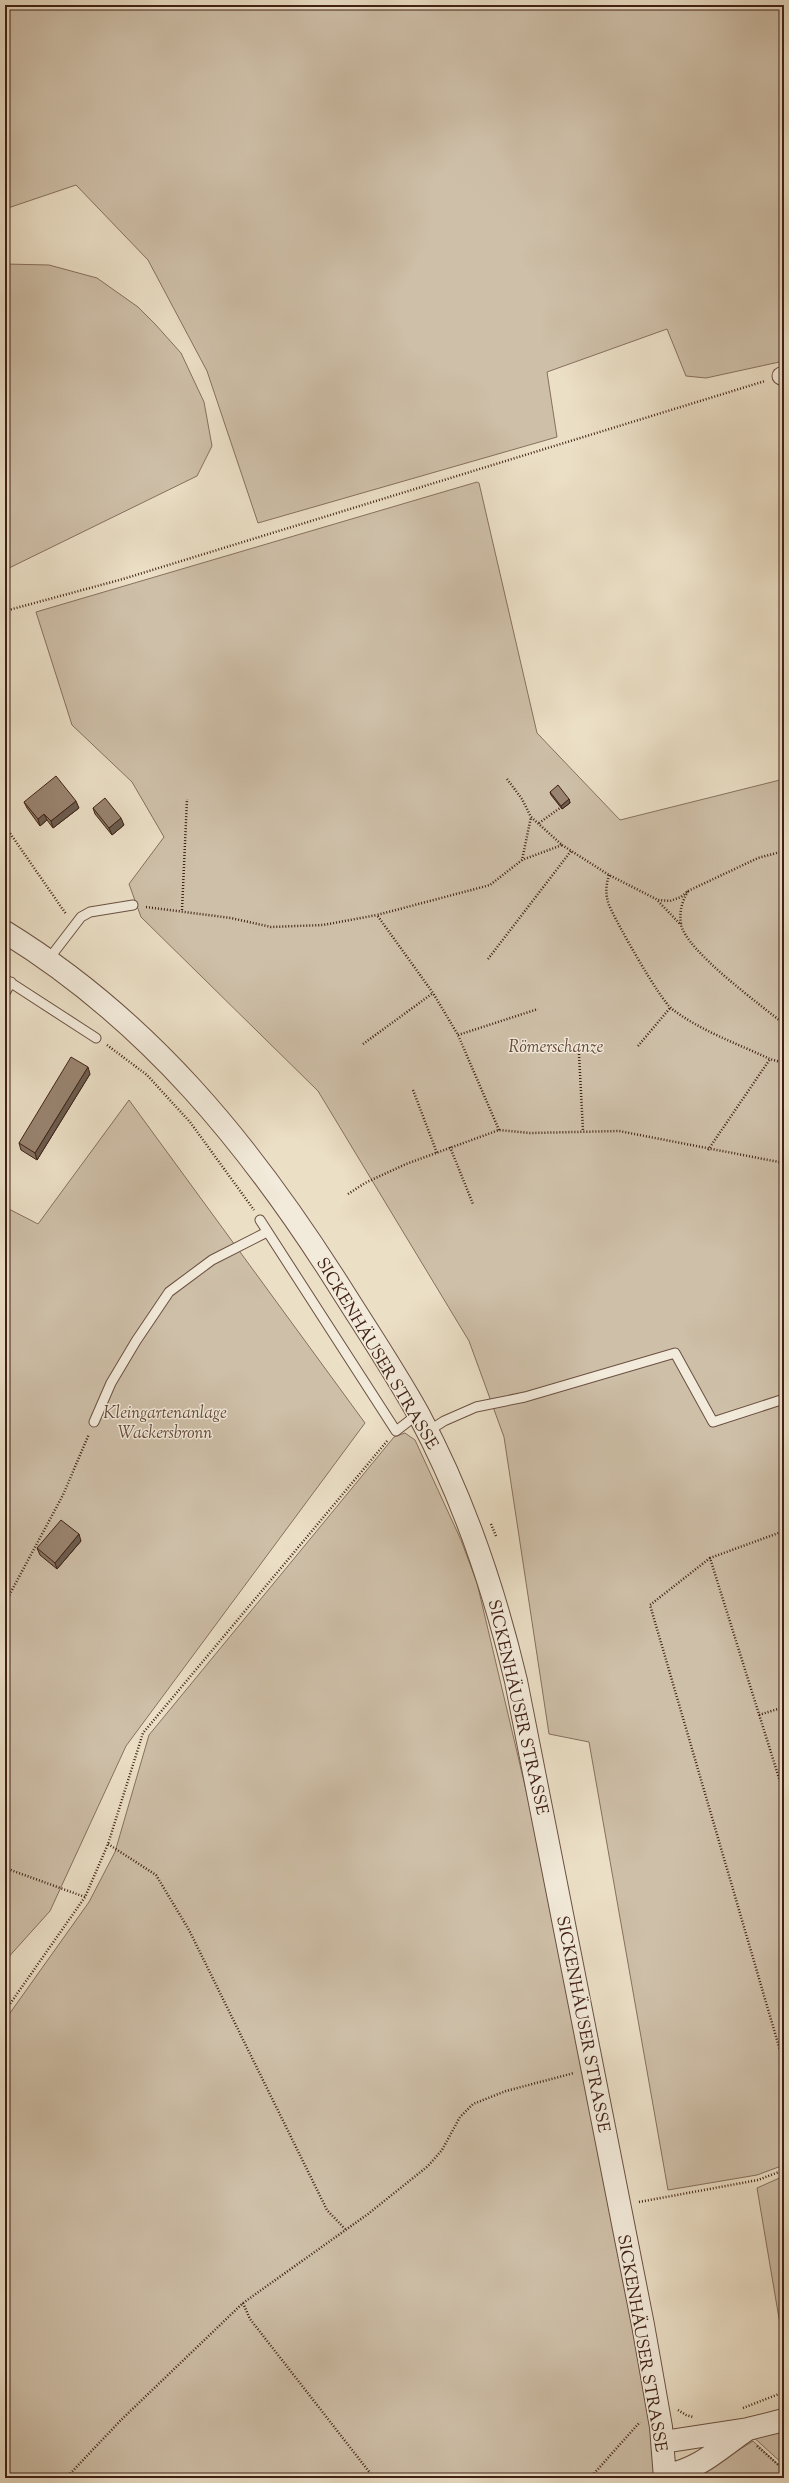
<svg xmlns="http://www.w3.org/2000/svg" width="789" height="2483" viewBox="0 0 789 2483" font-family="'Sorts Mill Goudy',serif">
  <rect width="100%" height="100%" fill="#ebdfc6"/>
  <filter id="stains"><feTurbulence type="fractalNoise" baseFrequency=".005" numOctaves="4"/><feColorMatrix values="0 0 0 0 .2 0 0 0 0 .09 0 0 0 0 .02 0 0 0 .5 -.17"/></filter>
  <radialGradient id="worn" r=".72"><stop offset=".6" stop-color="#630" stop-opacity="0"/><stop offset="1" stop-color="#630" stop-opacity=".3"/></radialGradient>
  <path fill="#cebfa8" stroke="#87705e" d="M 5,5 L 784,5 L 784,361 L 706,378 L 686,376 L 667,329 L 547,372 L 557,437 L 258,523 L 207,371 L 148,260 L 76,185 L 5,209 Z
    M 5,264 L 49,265 L 97,278 L 138,307 L 155,324 L 181,353 L 204,402 L 212,446 L 197,476 L 5,570 Z
    M 477,482 L 479,483 L 537,733 L 620,820 L 784,779 L 784,2165 L 757,2175 L 668,2190 L 589,1742 L 549,1734 L 504,1437 L 469,1341 L 318,1091 L 141,917 L 129,884 L 164,837 L 132,782 L 72,725 L 36,612 Z
    M 129,1100 L 365,1423 L 126,1746 L 50,1911 L 5,1961 L 5,1207 L 38,1224 Z
    M 405,1433 L 415,1440 L 461,1540 L 477,1583 L 592,2069 L 665,2478 L 5,2478 L 5,2020 L 89,1902 L 115,1852 L 149,1735 L 394,1437 Z
    M 784,2176 L 784,2348 L 757,2188 Z
    M 784,2423 L 784,2465 L 752,2436 Z
    M 753,2441 L 784,2470 L 784,2478 L 694,2478 Z"/>
  <g fill="none" stroke-linecap="round" stroke-linejoin="round">
    <g stroke="#6b5041" stroke-width="11">
      <path id="service" d="M 48,960 L 81,917 L 90,912 L 133,905
        M 5,979 L 96,1038
        M 5,993 L 11,982
        M 260,1220 L 396,1431 L 418,1414
        M 94,1422 L 111,1383 L 136,1341 L 169,1292 L 212,1260 L 267,1232
        M 427,1432 L 444,1421 L 476,1407 L 525,1397 L 675,1353 L 713,1422 L 784,1399"/>
    </g>
    <g stroke="#6b5041" stroke-width="19">
      <path id="minor" d="M 781,376 L 784,376"/>
    </g>
    <g stroke="#6b5041" stroke-width="24">
      <path id="tertiary" d="M 5,932 C 148,1020 249,1144 338,1284 C 365,1327 394,1370 419,1415 C 464,1499 494,1588 516,1681 L 643,2325 L 661,2427 L 665,2478
        M 663,2442 L 748,2429 L 784,2420
        M 665,2476 C 703,2467 717,2450 748,2429"/>
    </g>
    <path stroke="#402115" stroke-width="2.5" stroke-dasharray="1 2" stroke-linecap="butt" d="M 5,611 L 123,579 L 765,381
      M 507,779 L 522,799 L 531,817
      M 539,823 L 560,808
      M 5,826 L 66,914
      M 562,845 L 609,875 L 658,900 L 670,901 L 681,897 L 688,891 C 682,902 679,911 681,924 C 685,950 762,1006 784,1024
      M 609,875 C 606,885 605,894 609,905 C 616,922 660,1000 672,1009 C 701,1031 738,1044 770,1059 L 784,1063
      M 688,891 L 758,858 L 784,851
      M 658,901 L 681,925
      M 146,907 L 231,918 L 271,927 L 323,925 L 377,915
      M 182,910 L 187,799
      M 488,959 L 571,851
      M 458,1035 L 538,1009
      M 363,1044 L 433,993
      M 107,1045 L 147,1075 L 190,1122 L 254,1210
      M 638,1046 L 670,1008
      M 579,1054 L 583,1131
      M 413,1090 L 437,1153
      M 499,1130 L 458,1035 L 433,993 L 377,915 L 490,885 L 522,860 L 531,817 L 562,845 L 522,860
      M 450,1147 L 473,1204
      M 708,1150 L 770,1059
      M 348,1194 L 365,1183 L 406,1164 L 499,1130 L 530,1133 L 619,1131 L 784,1163
      M 491,1524 L 496,1536
      M 784,1531 L 710,1558 L 784,1794
      M 710,1558 L 650,1605 L 784,2064
      M 5,1603 L 63,1495 L 89,1434
      M 759,1715 L 784,1707
      M 108,1844 L 156,1875 L 189,1930 L 327,2210 L 345,2229
      M 5,1868 L 85,1897
      M 5,2011 L 85,1897 L 108,1844 L 143,1733 L 388,1440
      M 639,2202 L 758,2180 L 784,2170
      M 243,2303 L 250,2319 L 374,2478
      M 743,2408 L 784,2392
      M 678,2410 L 686,2415 L 693,2417
      M 757,2446 L 784,2470
      M 66,2478 L 121,2420 L 243,2303 L 368,2214 L 428,2166 L 442,2150 L 460,2117 L 473,2104 L 506,2091 L 574,2073
      M 590,2478 L 640,2422"/>
    <use href="#service" stroke="#f2eada" stroke-width="9"/>
    <use href="#minor" stroke="#f2eada" stroke-width="17"/>
    <use href="#tertiary" stroke="#f2eada" stroke-width="22"/>
  </g>
  <path fill="#847261" stroke="#402115" d="M 550,792 L 569,799 L 570,803 L 562,809 L 551,795 Z
    M 24,802 L 79,808 L 53,828 L 47,820 L 40,826 L 27,808 Z
    M 93,808 L 124,825 L 112,835 L 95,814 Z
    M 90,1074 L 37,1160 L 21,1150 L 19,1143 Z
    M 81,1541 L 57,1569 L 40,1555 L 37,1548 Z"/>
  <path fill="#6b5c4f" stroke="#402115" d="M 569,799 L 570,803 L 562,809 L 561,806 Z
    M 76,801 L 79,808 L 53,828 L 51,821 Z
    M 44,814 L 47,820 L 40,826 L 38,819 Z
    M 121,818 L 124,825 L 112,835 L 109,828 Z
    M 88,1067 L 90,1074 L 37,1160 L 35,1153 Z
    M 79,1534 L 81,1541 L 57,1569 L 55,1563 Z"/>
  <path fill="#998471" stroke="#402115" d="M 56,776 L 76,801 L 51,821 L 44,814 L 38,819 L 24,802 Z
    M 558,785 L 569,799 L 561,806 L 550,792 Z
    M 105,798 L 121,818 L 109,828 L 93,808 Z
    M 71,1057 L 88,1067 L 35,1153 L 19,1143 Z
    M 61,1520 L 79,1534 L 55,1563 L 37,1548 Z"/>
  <g text-anchor="middle" stroke-width="3" stroke-linejoin="round" paint-order="stroke">
    <g font-size="17" font-style="italic" fill="#64483a" stroke="#f2eada">
      <text x="556" y="1052">Römerschanze</text>
      <text x="165" y="1418">Kleingartenanlage<tspan x="165" dy="20">Wackersbronn</tspan></text>
    </g>
    <g font-size="17" fill="#402115" stroke="#f2eada">
      <text transform="translate(378 1353) rotate(59)" y="6">SICKENHÄUSER STRASSE</text>
      <text transform="translate(519 1707) rotate(77)" y="6">SICKENHÄUSER STRASSE</text>
      <text transform="translate(584 2024) rotate(79)" y="6">SICKENHÄUSER STRASSE</text>
      <text transform="translate(643 2343) rotate(80)" y="6">SICKENHÄUSER STRASSE</text>
    </g>
  </g>
  <rect width="789" height="2483" fill="none" stroke="#ebdfc6" stroke-width="20"/>
  <rect x="6" y="6" width="777" height="2471" fill="none" stroke="#402115" stroke-width="2"/>
  <rect x="10" y="10" width="769" height="2463" fill="none" stroke="#402115"/>
  <rect width="100%" height="100%" filter="url(#stains)"/>
  <rect width="100%" height="100%" fill="url(#worn)"/>
</svg>
